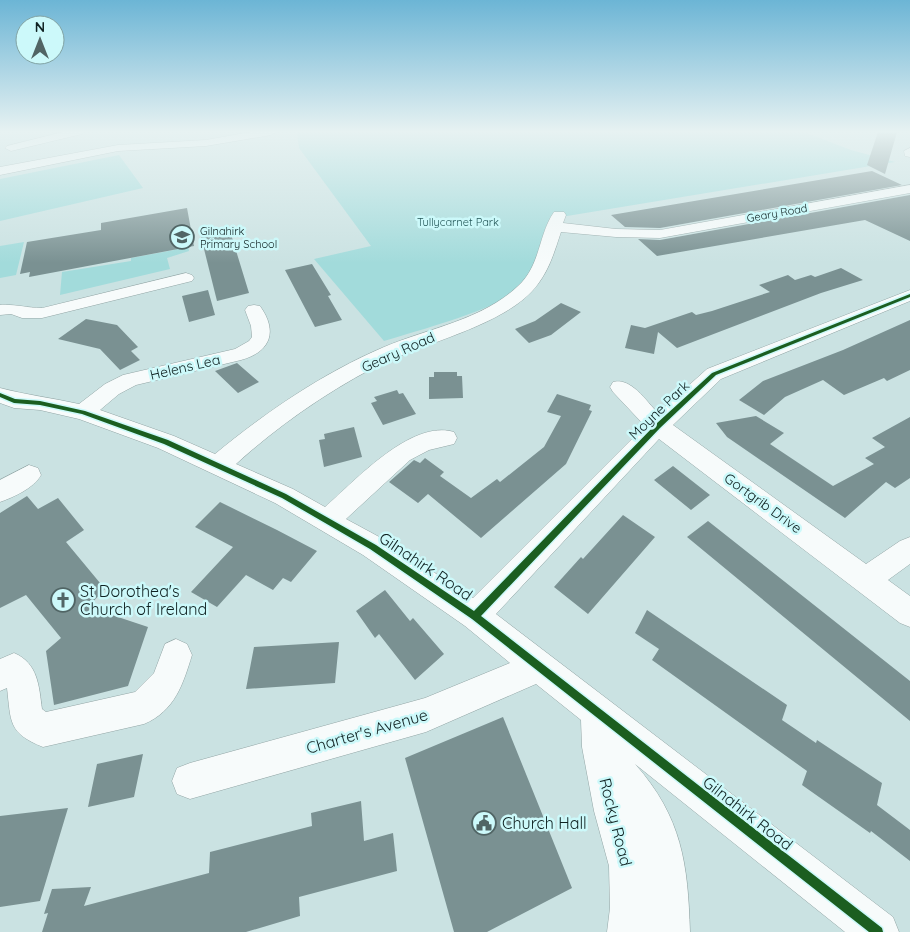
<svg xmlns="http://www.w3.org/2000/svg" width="910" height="932" viewBox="0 0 910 932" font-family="Quicksand,sans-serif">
  <rect width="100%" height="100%" fill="#cae2e2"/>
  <path fill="#a2dbdb" d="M 297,132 L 804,132 L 851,150 L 895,162 L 561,217 C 557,231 556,248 550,262 C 535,301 422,329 384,341 L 314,259 L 371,246 L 299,148 Z
    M 119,155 L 143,188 L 0,221 L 0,179 Z
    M 24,242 L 16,275 L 0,278 L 0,246 Z
    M 175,245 L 188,245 L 189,251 L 167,258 L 170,269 L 60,295 L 62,272 L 131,261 L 131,258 L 174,250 Z"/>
  <path fill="#7a9192" d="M 878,132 L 897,132 L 885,174 L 867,165 Z
    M 872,171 L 902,185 L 660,228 L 625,227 L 611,215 Z
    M 910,195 L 910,241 L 865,220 L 657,256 L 638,239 L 660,240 Z
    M 187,208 L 194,246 L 29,277 L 30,272 L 20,274 L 27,242 L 101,230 L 101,223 Z
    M 230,231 L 249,293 L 217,301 L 201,237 Z
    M 312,264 L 331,295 L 328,296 L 342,320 L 315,327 L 285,270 Z
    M 841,268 L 863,280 L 821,293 L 677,348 L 658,332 L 654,354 L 625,348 L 631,325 L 645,328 L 692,312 L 696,315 L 712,311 L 770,292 L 759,285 L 788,275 L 795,280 L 811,275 L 815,277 Z
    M 208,290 L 215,315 L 189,322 L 182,296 Z
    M 561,303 L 581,312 L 551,335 L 529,343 L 515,329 L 535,321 Z
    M 86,319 L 117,325 L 138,347 L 131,351 L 140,360 L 120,370 L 100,349 L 58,339 Z
    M 910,320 L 910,370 L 887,381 L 884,378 L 844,395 L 823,380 L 785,397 L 764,415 L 739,400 L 763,381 L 843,350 Z
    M 237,363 L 259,382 L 238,393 L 215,371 Z
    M 434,372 L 457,372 L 457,376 L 462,376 L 463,398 L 429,399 L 429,377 L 434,377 Z
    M 397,390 L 399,394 L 403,393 L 416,414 L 383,425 L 371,403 L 377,401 L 374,397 Z
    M 557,394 L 591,405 L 589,410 L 592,411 L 566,464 L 481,538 L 428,494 L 418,503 L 389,482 L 414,460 L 420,463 L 425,458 L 444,472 L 440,476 L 471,498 L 497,479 L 500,482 L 544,447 L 561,416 L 547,412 Z
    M 756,416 L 784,433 L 770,444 L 833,486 L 874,464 L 865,458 L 885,447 L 872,438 L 910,417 L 910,478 L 895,488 L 886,482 L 845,518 L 727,437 L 716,423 Z
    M 354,427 L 362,457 L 324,467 L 319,440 L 325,439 L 324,434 Z
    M 673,466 L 710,495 L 691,510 L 654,480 Z
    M 27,496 L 38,509 L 58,498 L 84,530 L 66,542 L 105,589 L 88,607 L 148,627 L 128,686 L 54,705 L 46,651 L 61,638 L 26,595 L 0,608 L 0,513 Z
    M 220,502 L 277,530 L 317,551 L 291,582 L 283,578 L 273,590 L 246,575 L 217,607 L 191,592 L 233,547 L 195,527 Z
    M 623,515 L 655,537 L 588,614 L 554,587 L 581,557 L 583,559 Z
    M 708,521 L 910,681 L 910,721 L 687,537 Z
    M 385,590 L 410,621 L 413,618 L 444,654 L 415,680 L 379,634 L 375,638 L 356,611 Z
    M 647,610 L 787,705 L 782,720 L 816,743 L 817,740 L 882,783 L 877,805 L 910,830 L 910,861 L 871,831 L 870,833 L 802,785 L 807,771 L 652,660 L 659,649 L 635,633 Z
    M 339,642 L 335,683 L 246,689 L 254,647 Z
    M 503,717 L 572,888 L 487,932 L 454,932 L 405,758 Z
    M 143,754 L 134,797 L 88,807 L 97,764 Z
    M 361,801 L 364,841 L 393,833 L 397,871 L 299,897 L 300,916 L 246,932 L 42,932 L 48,913 L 44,914 L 52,889 L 91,887 L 84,906 L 209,873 L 210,852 L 312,826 L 311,813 Z
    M 68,808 L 40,901 L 0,907 L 0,816 Z"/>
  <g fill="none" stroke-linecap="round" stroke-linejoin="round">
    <g stroke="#92a5a5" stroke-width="1">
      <path id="minor" d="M 63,132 L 83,132 L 82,134 L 11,151 L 5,148 L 7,146 Z
        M 250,132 L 276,132 L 271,135 L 206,146 L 118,151 L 0,175 L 0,167 L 118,145 L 206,140 Z
        M 910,148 L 910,157 L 905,156 L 904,151 Z
        M 910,185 L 910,193 L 660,238 L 616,237 L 561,232 C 555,250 550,268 538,284 C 508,326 420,343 373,368 C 324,394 278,426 236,464 L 293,489 L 325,507 C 355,481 411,419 454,432 L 457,438 L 454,444 L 429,450 L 410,460 L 346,519 L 383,539 L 473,598 L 645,426 L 613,392 L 610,387 L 613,382 C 631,377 646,401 658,413 L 707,369 L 910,290 L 910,301 L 721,379 L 673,425 L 866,564 L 900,541 L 910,537 L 910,564 L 888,580 L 910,596 L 910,627 L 900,623 L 659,439 L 496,614 L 893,917 L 899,932 L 845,932 L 635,764 C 682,817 688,864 690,932 L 607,932 L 610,908 L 609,866 L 594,811 L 582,747 L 581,720 L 536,684 L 426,732 L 190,799 L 177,794 L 172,781 L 177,768 L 190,763 L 425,698 L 510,663 L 465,626 L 363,555 L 275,503 L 158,448 L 79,419 L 40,410 L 14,408 L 0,403 L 0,388 C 26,395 53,398 79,404 L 105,384 L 123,375 L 235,349 L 249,341 L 252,337 L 251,326 L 245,310 L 248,306 L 254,305 L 260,306 C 278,331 271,352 241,360 L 136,385 L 119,394 L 100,410 L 174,436 L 215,454 C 266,412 323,373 384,347 C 429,328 482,320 518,286 C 541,265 538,235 554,212 L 564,212 L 566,215 L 563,223 L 616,229 L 660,230 Z
        M 186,273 L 192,275 L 194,278 L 192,281 L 42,318 L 22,318 L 11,314 L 0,315 L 0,305 C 15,304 27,308 42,308 Z
        M 29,465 L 38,468 L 41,475 C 34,488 14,497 0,502 L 0,480 Z
        M 176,639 L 187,644 L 192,655 C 183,684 175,711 144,724 L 43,747 C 8,733 11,722 7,688 L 0,691 L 0,659 L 14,653 C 38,663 39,686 42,709 L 46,712 L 135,692 L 154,673 L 165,644 Z"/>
    </g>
    <use href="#minor" fill="#f7fbfb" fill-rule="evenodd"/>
    <g stroke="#ccf9fa" stroke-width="3">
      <path id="cycleway" d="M 910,294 L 910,297 L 716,375 L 660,428 L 481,616 L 882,928 L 883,932 L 869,932 L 472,619 L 370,549 L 282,498 L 164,444 L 82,414 L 40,405 L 14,403 L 0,397 L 0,393 L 15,399 L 40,401 L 85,411 L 168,440 L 286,494 L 376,545 L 474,611 L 656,424 L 712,373 Z"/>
    </g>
    <use href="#cycleway" fill="#1b5e20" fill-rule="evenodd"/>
  </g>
  <linearGradient id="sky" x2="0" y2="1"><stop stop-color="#6cb5d5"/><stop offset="0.5" stop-color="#e7f2f2"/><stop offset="1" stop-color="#e7f2f2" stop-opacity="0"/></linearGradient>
  <rect width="910" height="263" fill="url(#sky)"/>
  <defs>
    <g id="school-ring" transform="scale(1.25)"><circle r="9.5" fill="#ccf9fa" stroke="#516565" stroke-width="1.5"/><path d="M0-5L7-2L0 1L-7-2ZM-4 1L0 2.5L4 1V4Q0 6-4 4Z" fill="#516565"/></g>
    <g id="church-ring" transform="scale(1.25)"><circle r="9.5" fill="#ccf9fa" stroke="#516565" stroke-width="1.5"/><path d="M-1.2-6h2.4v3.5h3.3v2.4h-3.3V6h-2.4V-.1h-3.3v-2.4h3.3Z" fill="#516565"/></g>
    <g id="civic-ring" transform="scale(1.25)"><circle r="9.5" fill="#ccf9fa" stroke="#516565" stroke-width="1.5"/><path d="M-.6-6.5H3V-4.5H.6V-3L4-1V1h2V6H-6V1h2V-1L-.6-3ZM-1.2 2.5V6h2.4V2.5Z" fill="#516565"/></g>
  </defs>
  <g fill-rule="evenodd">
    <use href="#school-ring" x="182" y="237"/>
    <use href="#church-ring" x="63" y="600"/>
    <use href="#civic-ring" x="484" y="823"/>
  </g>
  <g text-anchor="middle" stroke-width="5" stroke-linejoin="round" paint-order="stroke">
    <g font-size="11" fill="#102222" stroke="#ccf9fa">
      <text transform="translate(777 213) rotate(-10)" y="4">Geary Road</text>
    </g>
    <g font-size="11" fill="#255859" stroke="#ccf9fa">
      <text x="458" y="226">Tullycarnet Park</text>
    </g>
    <g font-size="11" fill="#102222" stroke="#ccf9fa" text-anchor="start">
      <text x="200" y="235">Gilnahirk<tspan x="200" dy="13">Primary School</tspan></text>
    </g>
    <g font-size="14" fill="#102222" stroke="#ccf9fa">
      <text transform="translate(398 352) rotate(-24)" y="5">Geary Road</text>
      <text transform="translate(185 367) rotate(-13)" y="5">Helens Lea</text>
      <text transform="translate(659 410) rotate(-44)" y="5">Moyne Park</text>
      <text transform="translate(763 503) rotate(36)" y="5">Gortgrib Drive</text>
    </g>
    <g font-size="16" fill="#102222" stroke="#ccf9fa">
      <text transform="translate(426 566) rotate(34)" y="6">Gilnahirk Road</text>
      <text transform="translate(367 731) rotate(-16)" y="6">Charter's Avenue</text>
      <text transform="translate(748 813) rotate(38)" y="6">Gilnahirk Road</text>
      <text transform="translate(616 822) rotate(76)" y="6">Rocky Road</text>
    </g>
    <g font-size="16" fill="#102222" stroke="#ccf9fa" text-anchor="start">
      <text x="80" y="597">St Dorothea's<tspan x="80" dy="18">Church of Ireland</tspan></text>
      <text x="502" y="829">Church Hall</text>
    </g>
  </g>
  <g transform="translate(40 40)"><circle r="24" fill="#ccf9fa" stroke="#81a3a4"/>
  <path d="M0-4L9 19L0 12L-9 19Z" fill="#516565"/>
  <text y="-8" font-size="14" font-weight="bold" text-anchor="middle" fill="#102222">N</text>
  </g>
</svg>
